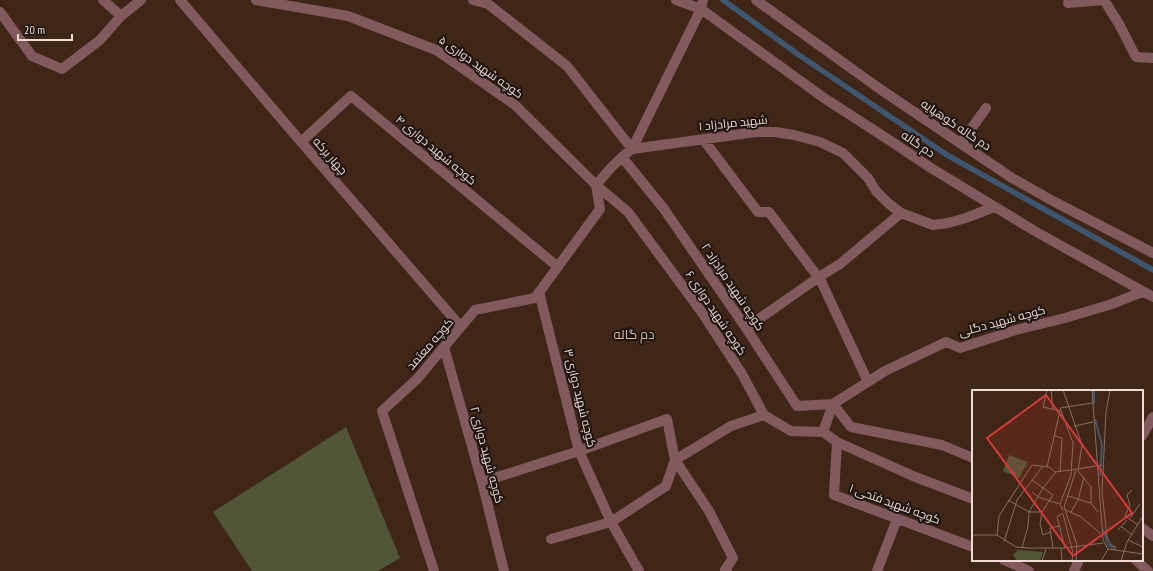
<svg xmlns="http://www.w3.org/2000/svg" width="1153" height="571" viewBox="0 0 1153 571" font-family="'PT Sans Narrow',Cairo,sans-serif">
  <rect width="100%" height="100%" fill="#402617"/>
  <path fill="#515639" d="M 346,427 L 400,558 L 378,571 L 252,571 L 213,512 Z"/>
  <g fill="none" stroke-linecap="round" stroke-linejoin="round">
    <path stroke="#3e566f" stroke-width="5.5" d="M 723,0 L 799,55 L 947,155 L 1153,270"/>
    <path stroke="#805a5c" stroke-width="10" d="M 103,0 L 121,16
      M 180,0 L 290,129 L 461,327
      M 256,0 L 348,16 L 436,50 L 515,105 L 596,185 L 628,212 L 703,314 L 742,374 L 764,415 L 791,431 L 823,432
      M 473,0 L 488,4 L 567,66 L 632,149
      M 676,0 L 701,9 L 824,98 L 886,138 L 931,168 L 1033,230 L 1153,297
      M 756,0 L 880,89 L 1012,178 L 1053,201 L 1153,253
      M 1104,0 L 1119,24 L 1136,57 L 1153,58
      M 1068,3 L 1105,0
      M 0,12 L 32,56 L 62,69 L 100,40 L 121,16 L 141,0
      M 703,139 L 758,212 L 769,212 L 821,281 L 868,382
      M 301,142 L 351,96 L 558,267
      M 961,143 L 986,108
      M 632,149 L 701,9 L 703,0
      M 622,157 L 664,209 L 746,328 L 797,406 L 833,404 L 885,371 L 946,342 L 960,348 L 1016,330 L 1065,318 L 1112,304 L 1142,292
      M 596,185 C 608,171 618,159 632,149 L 756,132 L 775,132 L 794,135 L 820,142 L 843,153 L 868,178 L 876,191 L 888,203 L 901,213 L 933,225 L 948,223 L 966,218 L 994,207
      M 539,292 L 579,451 L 611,522 L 639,571
      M 746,328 L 819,277 L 840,264 L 901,213
      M 444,347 L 482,482 L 504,571
      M 833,404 L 823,432 L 837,442 L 834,495 L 973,547
      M 833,404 L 851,427 L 942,445 L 973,458
      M 1142,436 L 1153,417
      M 837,442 L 913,476 L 973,499
      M 482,482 L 579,451 L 667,419 L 675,460 L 709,511 L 733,558 L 725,570 L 727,571
      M 1142,528 L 1153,536
      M 551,539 L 611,522 L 666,486 L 675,460 L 731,426 L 764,415
      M 1004,560 L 1029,571
      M 1136,560 L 1148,571
      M 434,571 L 382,411 L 417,379 L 475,310 L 535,298 L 600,209 L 596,185
      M 877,571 L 897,519
      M 1074,571 L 1079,560"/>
  </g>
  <g text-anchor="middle" stroke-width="4" stroke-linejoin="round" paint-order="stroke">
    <g font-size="12" fill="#eedcd3" stroke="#1e130c">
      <text transform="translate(481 67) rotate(35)" y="4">کوچه شهید دواری ۵</text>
      <text transform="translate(733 123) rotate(-6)" y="4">شهید مرادزاد ۱</text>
      <text transform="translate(956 125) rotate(34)" y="4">دم گاله کوهپایه</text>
      <text transform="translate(918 144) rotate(34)" y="4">دم گاله</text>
      <text transform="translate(436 150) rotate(40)" y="4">کوچه شهید دواری ۴</text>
      <text transform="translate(330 156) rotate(49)" y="4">چهار برکه</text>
      <text transform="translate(733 287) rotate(56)" y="4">کوچه شهید مرادزاد ۲</text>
      <text transform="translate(716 313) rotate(56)" y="4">کوچه شهید دواری ۶</text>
      <text transform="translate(1002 321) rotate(-15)" y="4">کوچه شهید دگلی</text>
      <text transform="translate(430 344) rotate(-49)" y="4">کوچه معتمد</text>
      <text transform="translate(580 398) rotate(76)" y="4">کوچه شهید دواری ۳</text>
      <text transform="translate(487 455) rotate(75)" y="4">کوچه شهید دواری ۲</text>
      <text transform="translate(895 504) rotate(20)" y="4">کوچه شهید فتحی ۱</text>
    </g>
    <g font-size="13" fill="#dbbaa8" stroke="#1e130c">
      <text x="634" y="339">دم گاله</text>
    </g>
  </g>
  <g transform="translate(972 390)">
    <rect width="171" height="171" fill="#402617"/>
    <path d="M 37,65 L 56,72 L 47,88 L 31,81 ZM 46,160 L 71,162 L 68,171 L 45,171 L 41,165 Z" fill="#515639"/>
    <path fill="none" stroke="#3e566f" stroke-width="2" d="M 122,0 L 122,14M 123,29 L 130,55 L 128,86M 131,139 L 136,155 L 142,158"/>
    <path fill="none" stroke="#866f62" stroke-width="1" d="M 79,0 L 81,19M 91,0 L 110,55 L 106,81M 120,0 L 131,150 L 136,159 L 171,164M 138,0 L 134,22 L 130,102 L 135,147 L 139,155 L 144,157 L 142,160M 102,36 L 121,32M 82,46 L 90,48 L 88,82M 75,77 L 88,21 L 71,17 L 75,0M 99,80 L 83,82 L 77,77 L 60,75 L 27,126 L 25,145 L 44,157 L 57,158 L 93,158 L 131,153M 99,80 L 130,75M 104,80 L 92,117 L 105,155 L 104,171M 106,81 L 119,97 L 119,113 L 126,122M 60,90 L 81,105 L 70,122 L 68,134 L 71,145 L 78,142M 160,100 L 155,105 L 158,115 L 153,126 L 166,135M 60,102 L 66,107 L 88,114M 96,106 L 119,113M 36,110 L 57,122 L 70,122M 94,120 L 109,127 L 129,144M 91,121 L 88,114 L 99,85 L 101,53 L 88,18 L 120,13M 99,122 L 106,110 L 112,87M 91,123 L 85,127 L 93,158M 91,124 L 101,163 L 100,171M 158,128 L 168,114M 150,137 L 160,145M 146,140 L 155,130M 0,145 L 25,145M 156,150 L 171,157M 32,152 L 45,110 L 71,76M 50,158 L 56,136 L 57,122 L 71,98 L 84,82M 81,158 L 78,138 L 87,136M 89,158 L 90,171M 70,171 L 74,159M 129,171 L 136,159M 149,171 L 155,152 L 171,126"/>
    <path fill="#d83a39" fill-opacity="0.15" stroke="#d83a39" stroke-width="2" d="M 74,5 L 160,123 L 101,166 L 15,48 Z"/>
    <rect width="171" height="171" fill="none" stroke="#eedcd3" stroke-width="2"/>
  </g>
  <path d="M18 34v6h54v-6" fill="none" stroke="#eedcd3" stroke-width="2"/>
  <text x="24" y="34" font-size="12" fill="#eedcd3" stroke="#1e130c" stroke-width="3" paint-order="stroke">20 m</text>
</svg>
